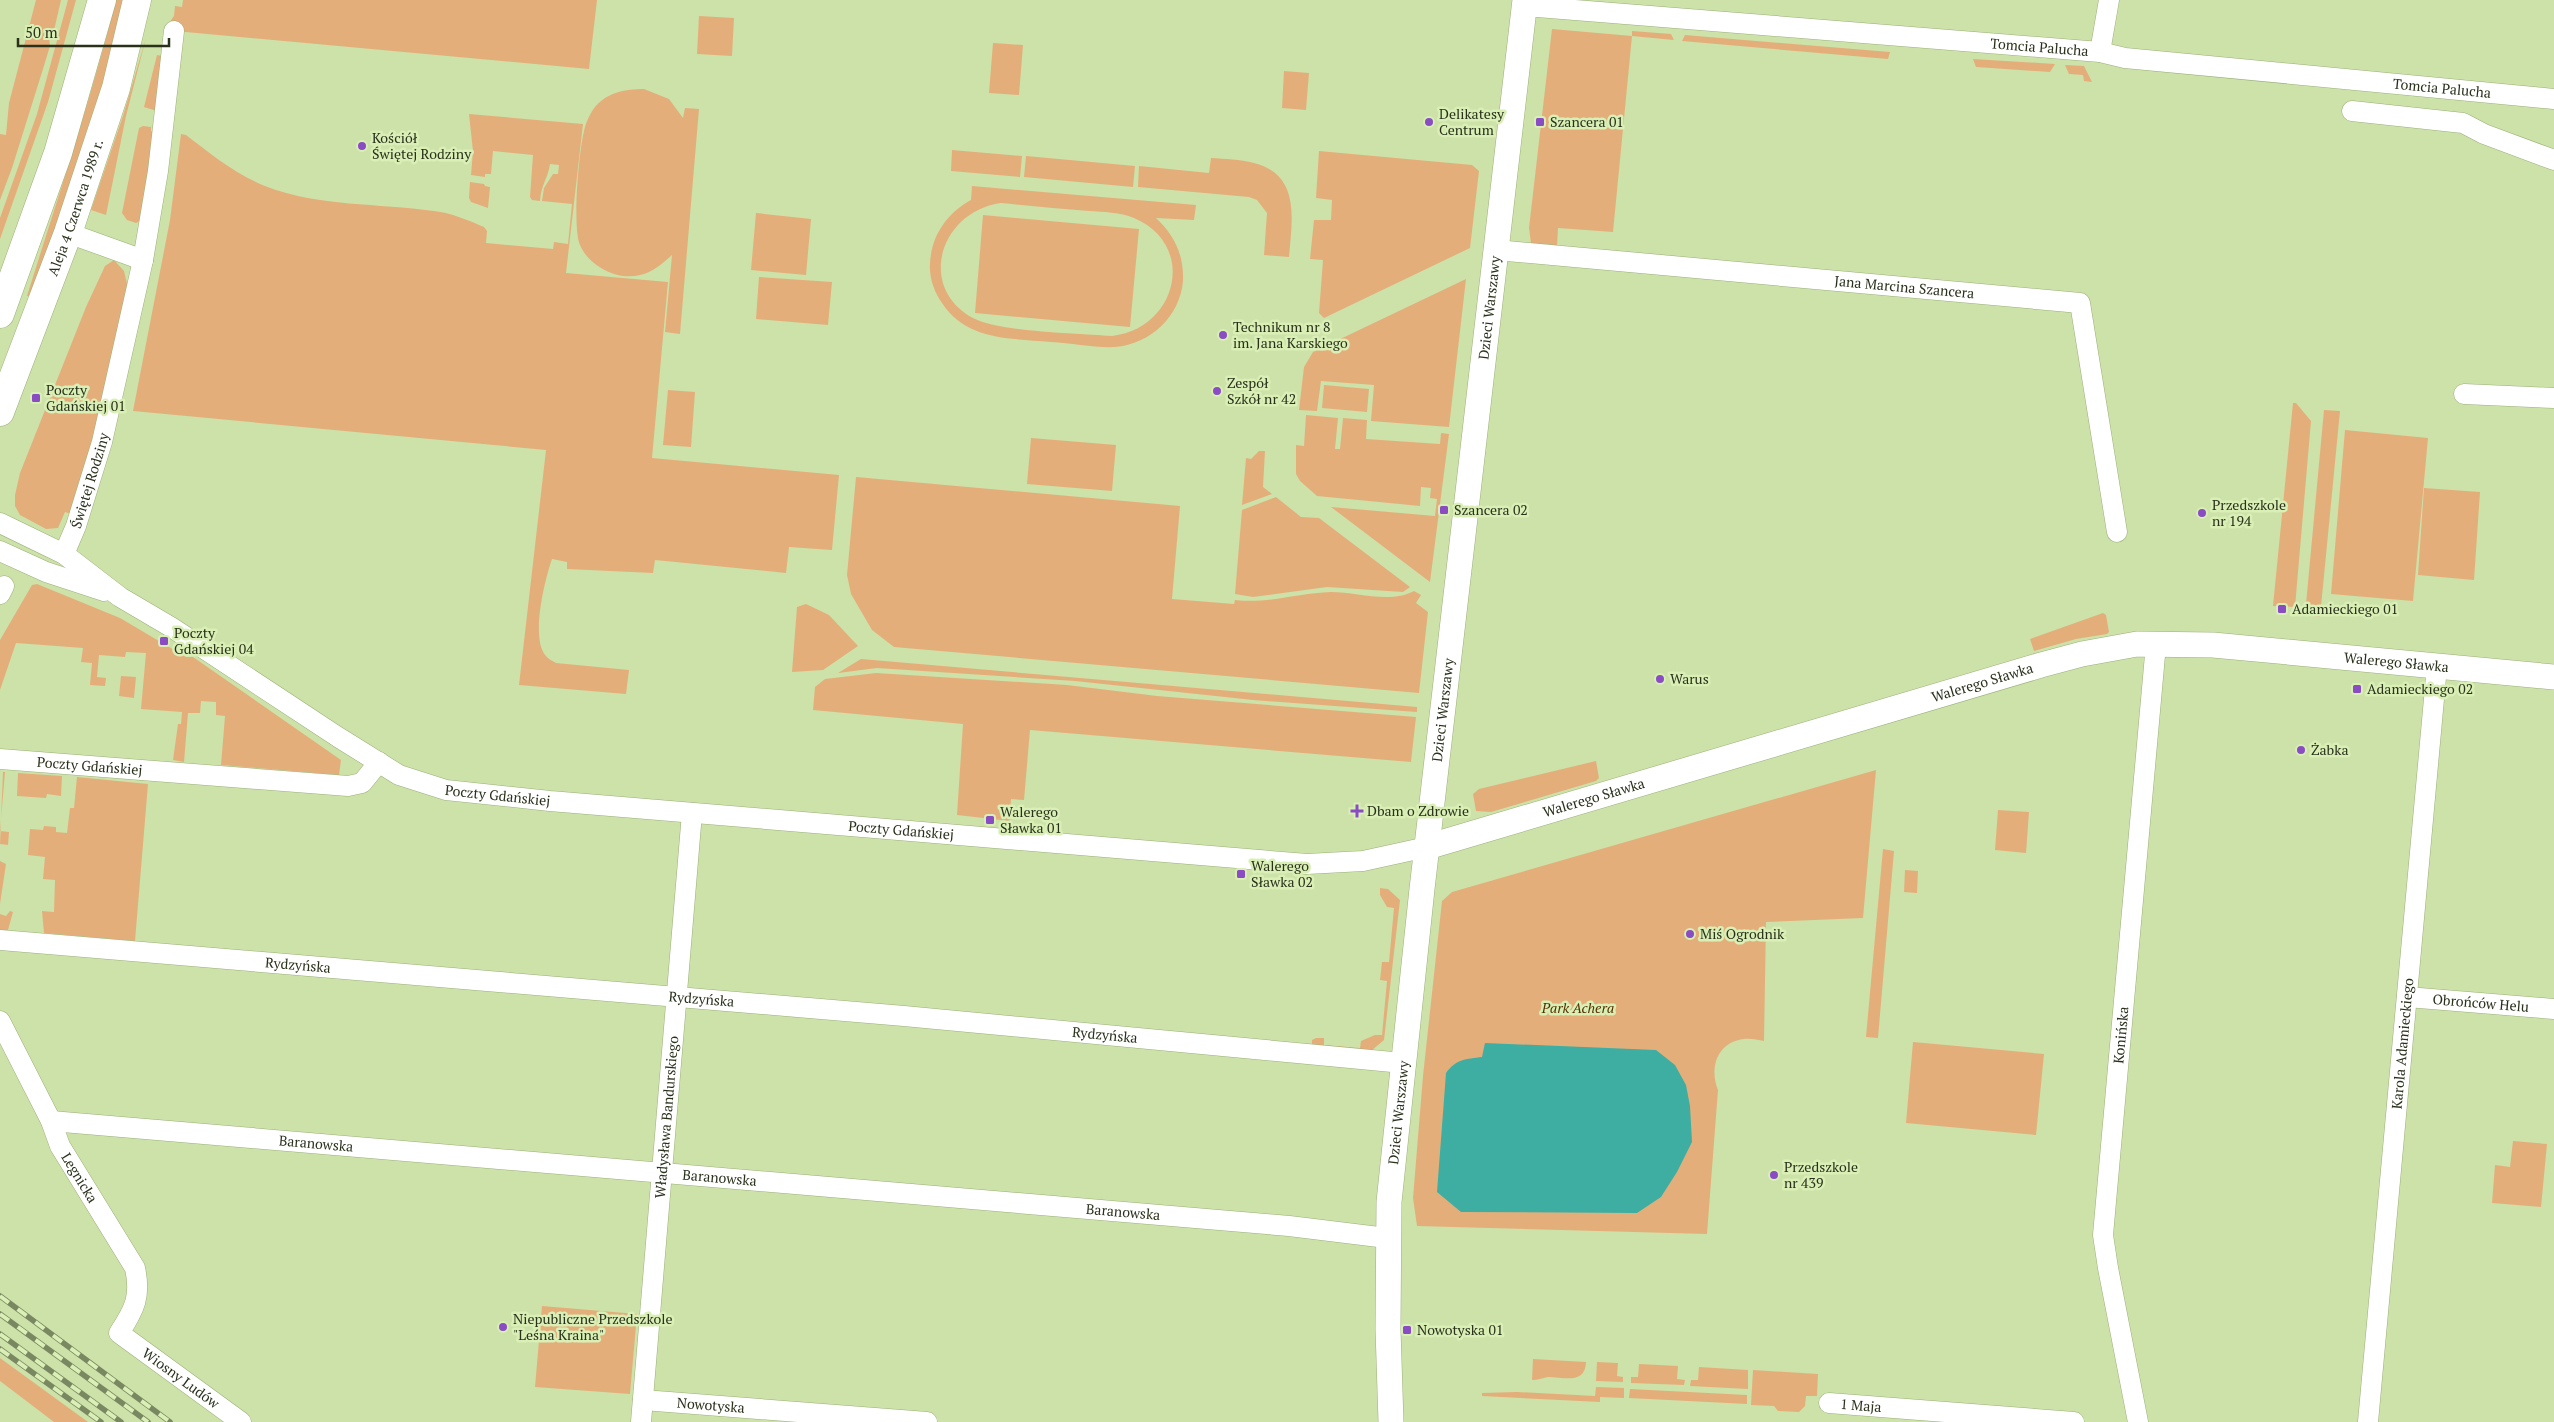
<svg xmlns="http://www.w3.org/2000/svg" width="2554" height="1422" viewBox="0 0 2554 1422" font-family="'PT Serif',serif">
  <rect width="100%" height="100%" fill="#cce2a9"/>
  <path fill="#e4ae7b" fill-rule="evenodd" d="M 36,0 L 61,0 L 53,35 L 49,38 L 50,46 L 43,69 L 12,168 L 0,200 L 0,134 L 6,135 L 9,103 Z
    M 68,0 L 76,0 L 48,102 L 0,239 L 0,218 L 37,114 Z
    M 116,0 L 126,0 C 101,101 67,199 30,296 L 27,296 C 58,197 91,100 116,0 Z
    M 183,0 L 597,0 L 589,69 L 164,30 L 174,16 L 175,6 L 182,7 Z
    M 699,16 L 734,18 L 732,56 L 697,54 Z
    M 1552,29 L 1632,36 L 1632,31 L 1671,34 L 1674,40 L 1632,36 L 1613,232 L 1558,228 L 1557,247 L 1531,243 L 1529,228 Z
    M 1685,35 L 1890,52 L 1888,59 L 1682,41 Z
    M 146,38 L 126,116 L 106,215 L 91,210 L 123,116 Z
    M 993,43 L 1023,45 L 1019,95 L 989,93 Z
    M 157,55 L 162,56 L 157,111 L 144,107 Z
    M 1973,59 L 2055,64 L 2050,72 L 1976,67 Z
    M 2065,65 L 2084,66 L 2092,82 L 2084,81 L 2083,75 L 2069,74 Z
    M 1284,71 L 1309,73 L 1306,110 L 1282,108 Z
    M 644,89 L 669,99 L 683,118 L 685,108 L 699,109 L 680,334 L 665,332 L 672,255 C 662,264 653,272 640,275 C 617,281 589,266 580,245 C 572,226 579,148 585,127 C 587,120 591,112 595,107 C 608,92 625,89 644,89 Z
    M 469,114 L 583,124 L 566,273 L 668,282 L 652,458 L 839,475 L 832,550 L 789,547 L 786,573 L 655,560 L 653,573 L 567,569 L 567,562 L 552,559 C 545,579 530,639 546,656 C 548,659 553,661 556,663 L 629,670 L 626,694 L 519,685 L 546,450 L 133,411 L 170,220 L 181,134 L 186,135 C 211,154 235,174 265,186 C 319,207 378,203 434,211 C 451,213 468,220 484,227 L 487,231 L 486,243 L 553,249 L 554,242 L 568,244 L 572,204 L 542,201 L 544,188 L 553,174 L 558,174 L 559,165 L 550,164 C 548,178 541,185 540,201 L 532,200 L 530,197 L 533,155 L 493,151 L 491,174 L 485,174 L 485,177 L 471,175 L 473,151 Z
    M 143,126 L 151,127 L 151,131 L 155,132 L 142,220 L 136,223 L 127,220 L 122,213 L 139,128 Z
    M 952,150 L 1022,156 L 1020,177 L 951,171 Z
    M 1319,151 L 1472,165 L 1479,171 L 1470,248 L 1324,318 L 1319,313 L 1323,260 L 1310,259 L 1314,220 L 1331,220 L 1332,200 L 1316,198 Z
    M 1026,156 L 1135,166 L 1133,187 L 1024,177 Z
    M 1211,158 C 1225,159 1240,159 1254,163 C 1301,175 1292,220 1289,257 L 1264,255 L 1267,213 L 1257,200 L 1249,197 L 1138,187 L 1139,166 L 1209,173 Z
    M 470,182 L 484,184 L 485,186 L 490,187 L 488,208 L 471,202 L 469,198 Z
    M 972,186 L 1196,205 L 1194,220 L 1156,218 C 1174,235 1184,254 1183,281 C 1180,316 1151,344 1115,347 C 1095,348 1072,343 1051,342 C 1010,338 967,341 942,303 C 934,292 929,277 930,264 C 931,236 947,213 971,200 ZM 1001,203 C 1030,206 1060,209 1089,211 C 1103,212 1120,212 1134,218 C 1198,245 1177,329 1112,336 C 1079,333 998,332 973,318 C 917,288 939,212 1001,203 Z
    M 756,213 L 811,219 L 806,275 L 751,270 Z
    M 983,215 L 1139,229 L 1130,327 L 975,313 Z
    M 114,260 L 124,271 L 128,288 L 110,381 L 71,514 L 65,512 L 58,528 L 46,529 L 20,515 L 15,506 L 15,495 L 20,473 L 86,307 L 105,266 Z
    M 759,277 L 832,282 L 828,325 L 756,319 Z
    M 1466,279 L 1449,427 L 1371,421 L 1374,385 L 1321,381 L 1317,411 L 1299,410 L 1304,367 L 1313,352 Z
    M 1324,385 L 1369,389 L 1367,412 L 1322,408 Z
    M 668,390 L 695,392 L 691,447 L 663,445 Z
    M 2293,403 L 2296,403 L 2311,421 L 2295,607 L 2273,606 Z
    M 2324,410 L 2340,411 L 2320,617 L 2305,615 Z
    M 1306,415 L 1338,418 L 1335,449 L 1340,449 L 1343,418 L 1367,420 L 1366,439 L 1440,444 L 1441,433 L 1449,434 L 1430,582 L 1331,507 L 1435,516 L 1437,499 L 1430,498 L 1431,488 L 1421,487 L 1420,506 L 1317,496 L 1300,481 L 1296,474 L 1296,445 L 1304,446 Z
    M 2345,430 L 2428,438 L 2413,601 L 2331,594 Z
    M 1031,438 L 1116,445 L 1112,491 L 1027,484 Z
    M 1259,451 L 1265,451 L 1263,487 L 1272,494 L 1242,505 L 1246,458 L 1251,459 Z
    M 856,477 L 1180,506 L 1172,599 L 1234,604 L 1235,600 C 1268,604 1298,593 1331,592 C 1357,592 1390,604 1414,591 L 1421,595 L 1416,603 L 1428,612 L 1419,693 L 894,647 L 872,630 L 851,594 L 847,575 Z
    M 2424,488 L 2480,492 L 2474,580 L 2418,575 Z
    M 1276,497 L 1301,517 L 1319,518 L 1410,587 L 1403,592 L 1327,587 L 1253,597 L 1235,594 L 1242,510 Z
    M 37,584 L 120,618 L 186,657 L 193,657 L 341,760 L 339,775 L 221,765 L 225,716 L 216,715 L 216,702 L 201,701 L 200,713 L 188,713 L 184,762 L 173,760 L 178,724 L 181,724 L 182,712 L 141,709 L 146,653 L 126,652 L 125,657 L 99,655 L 97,677 L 106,678 L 105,686 L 90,685 L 92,663 L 81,662 L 83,648 L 16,643 L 0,690 L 0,640 L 32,585 Z
    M 806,604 L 829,615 L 858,646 L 823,670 L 792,672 L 797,607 Z
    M 2103,613 L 2106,615 L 2109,632 L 2107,634 L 2076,639 L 2034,651 L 2030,639 Z
    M 861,659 L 1417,707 L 1417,712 L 1253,700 L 1075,681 L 877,668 L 838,673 Z
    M 876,673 L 1067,685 L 1157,696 L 1416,717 L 1411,762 L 1030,730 L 1024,800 L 1011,799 L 1010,821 L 957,815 L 963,724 L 813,710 L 815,687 L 825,679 Z
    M 121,676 L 136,677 L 134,698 L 119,696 Z
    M 1596,761 L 1599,778 L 1596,781 L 1491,812 L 1476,811 L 1473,794 L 1479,789 Z
    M 1876,770 L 1863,918 L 1766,922 L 1764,1041 C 1758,1040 1750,1038 1744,1039 C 1717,1042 1709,1068 1718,1090 L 1707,1234 L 1417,1226 L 1413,1198 L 1423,1076 L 1442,901 L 1452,892 Z
    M 3,772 L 5,772 L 0,831 L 9,832 L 8,845 L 0,844 Z
    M 18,773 L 62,776 L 61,796 L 47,794 L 46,798 L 17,796 Z
    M 77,777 L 148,784 L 135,941 L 44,933 L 42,911 L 54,912 L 55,880 L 43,879 L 45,857 L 28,855 L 30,829 L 43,830 L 44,826 L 56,827 L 56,832 L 67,833 L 70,808 L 74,808 Z
    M 1998,810 L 2029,812 L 2026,853 L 1995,850 Z
    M 1883,849 L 1894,851 L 1878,1038 L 1866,1037 Z
    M 0,861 L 6,864 L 0,904 Z
    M 1905,870 L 1918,871 L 1917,893 L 1904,892 Z
    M 1380,888 L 1388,889 L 1400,900 L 1384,1040 L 1371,1051 L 1312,1046 L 1312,1040 L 1316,1038 L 1324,1038 L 1324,1045 L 1360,1048 L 1361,1041 L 1375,1035 L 1382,1035 L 1387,981 L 1380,980 L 1382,962 L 1389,962 L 1394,908 L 1387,907 L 1380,895 Z
    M 10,911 L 13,912 L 8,930 L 0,930 L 0,914 L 6,916 Z
    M 1913,1042 L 2044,1054 L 2036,1135 L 1906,1123 Z
    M 2513,1141 L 2547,1144 L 2541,1207 L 2492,1203 L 2495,1165 L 2510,1167 Z
    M 542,1306 L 637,1314 L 630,1394 L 535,1387 Z
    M 0,1358 L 88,1422 L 54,1422 L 0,1381 Z
    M 1533,1359 L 1586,1362 C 1585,1385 1564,1377 1548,1377 C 1542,1378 1538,1380 1532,1380 Z
    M 1597,1362 L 1618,1363 L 1617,1376 L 1623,1377 L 1623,1382 L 1596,1381 Z
    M 1639,1364 L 1678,1366 L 1677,1379 L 1685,1380 L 1684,1385 L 1631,1383 L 1631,1377 L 1638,1377 Z
    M 1699,1367 L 1748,1370 L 1748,1389 L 1690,1386 L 1691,1380 L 1698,1380 Z
    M 1753,1370 L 1818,1374 L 1817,1396 L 1806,1396 L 1805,1406 L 1799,1412 L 1778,1411 L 1774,1406 L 1751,1405 Z
    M 1596,1387 L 1624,1388 L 1624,1398 L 1600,1397 L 1600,1402 L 1482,1396 L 1482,1393 L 1517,1392 L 1595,1396 Z
    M 1630,1389 L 1747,1395 L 1747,1404 L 1629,1398 Z"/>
  <path fill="#3eaea2" d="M 1485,1043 L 1656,1050 L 1675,1065 L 1686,1085 L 1690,1106 L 1692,1142 L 1677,1172 L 1661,1197 L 1637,1213 L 1461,1212 L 1437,1192 L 1446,1073 C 1456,1059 1466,1059 1482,1057 Z"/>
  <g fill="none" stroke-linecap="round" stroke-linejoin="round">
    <g stroke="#9bb079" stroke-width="21">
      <g id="minor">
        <path id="s1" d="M 1525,6 L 2100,52 L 2125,58 L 2554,99"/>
        <path d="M 2100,52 L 2109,0"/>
        <path d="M 2352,111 L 2463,123 L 2484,134 L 2554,160"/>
        <path d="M 68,233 L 143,260"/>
        <path id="s2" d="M 1496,250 L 2080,303 L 2117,532"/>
        <path d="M 2464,394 L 2554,398"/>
        <path id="s3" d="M 0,523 L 64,554 L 120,597 L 171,627 L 338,737 L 399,775 L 446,790 L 550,801 L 1307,864 L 1363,861 L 1427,847"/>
        <path d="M 0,551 L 46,572 L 104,591"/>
        <path id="s4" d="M 64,554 L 76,526 L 102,442 L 143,260 L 158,171 L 174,31"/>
        <path d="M 0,594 L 4,586"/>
        <path id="s5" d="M 0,759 L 348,786 L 362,783 L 379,762"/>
        <path id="s6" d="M 0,940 L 904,1016 L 1403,1063"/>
        <path id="s7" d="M 2407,997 L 2554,1009"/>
        <path id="s8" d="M 0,1021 L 51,1121 L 60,1146 L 135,1268 C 141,1296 135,1309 119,1333 L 241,1422"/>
        <path id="s9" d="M 51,1121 L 1289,1226 L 1387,1238"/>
        <path id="s10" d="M 643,1400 L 927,1422"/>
        <path id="s11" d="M 1829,1403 L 2074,1422"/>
        <path id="s12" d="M 641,1422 L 692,813"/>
        <path id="s13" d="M 2138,1422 L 2108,1268 L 2103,1235 L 2156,644"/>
        <path id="s14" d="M 2368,1422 L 2437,666"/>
      </g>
    </g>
    <g stroke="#9bb079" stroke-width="26">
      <g id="tertiary">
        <path id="s15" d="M 1427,847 L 2041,665 L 2082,654 L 2137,644 L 2213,645 L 2554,677"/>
        <path id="s16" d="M 1391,1422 L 1388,1329 L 1389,1202 L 1422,889 L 1525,0"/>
      </g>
    </g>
    <g stroke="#9bb079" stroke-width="29">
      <g id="secondary">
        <path d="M 0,314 L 58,153 L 102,0"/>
        <path id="s17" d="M 0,412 L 68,233 L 116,88 L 137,0"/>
      </g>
    </g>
    <use href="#minor" stroke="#fff" stroke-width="20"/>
    <use href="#tertiary" stroke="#fff" stroke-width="25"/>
    <use href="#secondary" stroke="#fff" stroke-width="28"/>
    <g stroke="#798861" stroke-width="5.5">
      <path id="rail" d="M 0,1296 L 170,1422
        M 0,1314 L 148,1422
        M 0,1334 L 121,1422
        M 0,1349 L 101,1422"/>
    </g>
    <use href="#rail" stroke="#d9efb6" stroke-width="4" stroke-dasharray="11" stroke-linecap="butt"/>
  </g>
  <g fill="#894cc2" stroke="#d9efb6" stroke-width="2">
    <circle cx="1429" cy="122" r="5"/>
    <rect x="1535" y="117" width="10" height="10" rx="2.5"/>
    <circle cx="362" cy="146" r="5"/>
    <circle cx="1223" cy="335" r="5"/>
    <circle cx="1217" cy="391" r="5"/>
    <rect x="31" y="393" width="10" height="10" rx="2.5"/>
    <rect x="1439" y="505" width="10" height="10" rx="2.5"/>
    <circle cx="2202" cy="513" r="5"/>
    <rect x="2277" y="604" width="10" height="10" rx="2.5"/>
    <rect x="159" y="636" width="10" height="10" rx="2.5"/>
    <circle cx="1660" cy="679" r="5"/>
    <rect x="2352" y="684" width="10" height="10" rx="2.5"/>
    <circle cx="2301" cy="750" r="5"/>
    <path d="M1354.5 803.5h5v5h5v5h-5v5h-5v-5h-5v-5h5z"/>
    <rect x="985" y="815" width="10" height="10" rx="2.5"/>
    <rect x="1236" y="869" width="10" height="10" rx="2.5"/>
    <circle cx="1690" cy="934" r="5"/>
    <circle cx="1774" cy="1175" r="5"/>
    <circle cx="503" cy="1327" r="5"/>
    <rect x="1402" y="1325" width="10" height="10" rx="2.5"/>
  </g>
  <g text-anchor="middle" stroke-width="5" stroke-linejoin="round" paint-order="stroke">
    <g font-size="14" fill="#29311b" stroke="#d9efb6">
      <text dy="5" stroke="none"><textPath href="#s1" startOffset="516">Tomcia Palucha</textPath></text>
      <text dy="5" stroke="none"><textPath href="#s1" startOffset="921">Tomcia Palucha</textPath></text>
      <text dy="5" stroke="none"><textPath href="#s17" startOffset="218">Aleja 4 Czerwca 1989 r.</textPath></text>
      <text dy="5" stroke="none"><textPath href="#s2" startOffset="410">Jana Marcina Szancera</textPath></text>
      <text dy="5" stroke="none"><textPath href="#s16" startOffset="1120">Dzieci Warszawy</textPath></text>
      <text dy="5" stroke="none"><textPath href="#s4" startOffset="78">Świętej Rodziny</textPath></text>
      <text dy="5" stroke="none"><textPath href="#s15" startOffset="999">Walerego Sławka</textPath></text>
      <text dy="5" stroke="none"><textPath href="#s15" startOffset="579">Walerego Sławka</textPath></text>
      <text dy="5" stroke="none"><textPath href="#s16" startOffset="715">Dzieci Warszawy</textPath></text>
      <text dy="5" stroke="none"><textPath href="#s5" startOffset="90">Poczty Gdańskiej</textPath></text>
      <text dy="5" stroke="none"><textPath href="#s3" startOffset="574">Poczty Gdańskiej</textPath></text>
      <text dy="5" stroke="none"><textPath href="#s15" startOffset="174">Walerego Sławka</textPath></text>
      <text dy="5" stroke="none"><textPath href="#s3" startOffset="979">Poczty Gdańskiej</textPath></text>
      <text dy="5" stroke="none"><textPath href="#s6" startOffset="299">Rydzyńska</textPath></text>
      <text dy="5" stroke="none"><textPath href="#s6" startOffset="704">Rydzyńska</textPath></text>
      <text dy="5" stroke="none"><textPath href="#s7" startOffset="74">Obrońców Helu</textPath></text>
      <text dy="5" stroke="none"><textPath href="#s13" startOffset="391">Konińska</textPath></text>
      <text dy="5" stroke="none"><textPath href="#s6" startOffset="1109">Rydzyńska</textPath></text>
      <text dy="5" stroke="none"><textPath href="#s14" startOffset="380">Karola Adamieckiego</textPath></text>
      <text dy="5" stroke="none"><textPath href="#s16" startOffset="310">Dzieci Warszawy</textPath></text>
      <text dy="5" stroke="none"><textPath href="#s12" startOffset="306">Władysława Bandurskiego</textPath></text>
      <text dy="5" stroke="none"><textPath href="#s9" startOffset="266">Baranowska</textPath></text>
      <text dy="5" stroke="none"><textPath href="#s8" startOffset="176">Legnicka</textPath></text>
      <text dy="5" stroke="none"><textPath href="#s9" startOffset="671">Baranowska</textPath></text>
      <text dy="5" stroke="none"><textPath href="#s9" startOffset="1076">Baranowska</textPath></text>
      <text dy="5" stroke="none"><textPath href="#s8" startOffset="428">Wiosny Ludów</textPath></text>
      <text dy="5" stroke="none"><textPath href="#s10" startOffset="68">Nowotyska</textPath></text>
      <text dy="5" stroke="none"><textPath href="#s11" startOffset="32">1 Maja</textPath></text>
    </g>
    <g font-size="14" fill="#29311b" stroke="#d9efb6" text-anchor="start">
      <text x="1439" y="119">Delikatesy<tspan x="1439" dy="16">Centrum</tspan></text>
      <text x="1550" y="127">Szancera 01</text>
      <text x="372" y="143">Kościół<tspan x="372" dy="16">Świętej Rodziny</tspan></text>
      <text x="1233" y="332">Technikum nr 8<tspan x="1233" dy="16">im. Jana Karskiego</tspan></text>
      <text x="1227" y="388">Zespół<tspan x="1227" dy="16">Szkół nr 42</tspan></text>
      <text x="46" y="395">Poczty<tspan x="46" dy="16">Gdańskiej 01</tspan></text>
      <text x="2212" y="510">Przedszkole<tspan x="2212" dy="16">nr 194</tspan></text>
      <text x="1454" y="515">Szancera 02</text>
      <text x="2292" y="614">Adamieckiego 01</text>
      <text x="174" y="638">Poczty<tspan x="174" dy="16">Gdańskiej 04</tspan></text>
      <text x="1670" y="684">Warus</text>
      <text x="2367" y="694">Adamieckiego 02</text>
      <text x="2311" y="755">Żabka</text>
      <text x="1367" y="816">Dbam o Zdrowie</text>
      <text x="1000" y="817">Walerego<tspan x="1000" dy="16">Sławka 01</tspan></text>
      <text x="1251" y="871">Walerego<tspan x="1251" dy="16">Sławka 02</tspan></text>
      <text x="1700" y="939">Miś Ogrodnik</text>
      <text x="1784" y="1172">Przedszkole<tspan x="1784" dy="16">nr 439</tspan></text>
      <text x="513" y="1324">Niepubliczne Przedszkole<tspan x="513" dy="16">"Leśna Kraina"</tspan></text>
      <text x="1417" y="1335">Nowotyska 01</text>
    </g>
    <g font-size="14" font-style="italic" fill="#553000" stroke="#d9efb6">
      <text x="1578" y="1013">Park Achera</text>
    </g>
  </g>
  <path d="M18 38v8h151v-8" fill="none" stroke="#29311b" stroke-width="2.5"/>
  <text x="25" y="38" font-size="15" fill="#29311b" stroke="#d9efb6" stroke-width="4" paint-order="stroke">50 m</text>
</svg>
